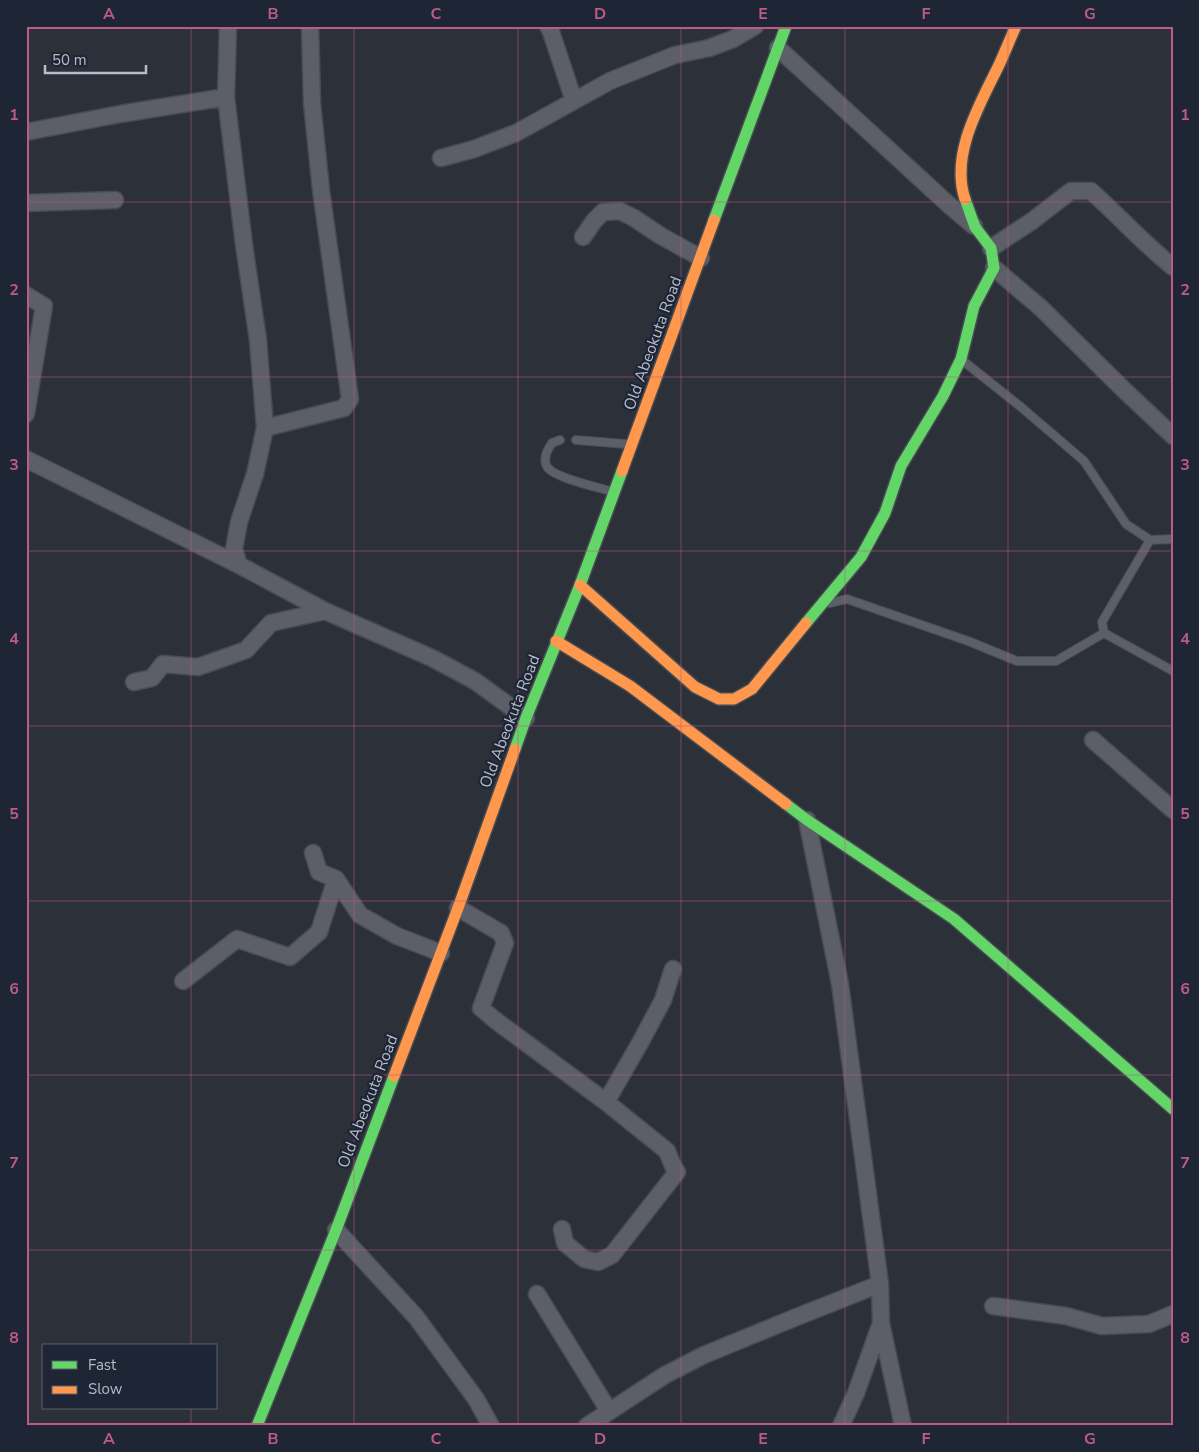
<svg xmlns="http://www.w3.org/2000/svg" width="1199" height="1452" viewBox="0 0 1199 1452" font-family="'Nunito Sans',sans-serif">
  <rect width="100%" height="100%" fill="#2b3039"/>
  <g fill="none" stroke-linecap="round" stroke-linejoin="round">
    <g stroke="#474b52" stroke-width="10">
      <path id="lane" d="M 962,360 L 1021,407 L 1084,461 L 1126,524 L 1150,540 L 1173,539
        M 560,440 L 552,443 C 547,450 542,460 548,468 C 556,478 597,487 610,491
        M 576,440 L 626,444
        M 1150,540 L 1102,622 L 1104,633 L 1173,671
        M 830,603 L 847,599 L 968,641 L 1017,661 L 1056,661 L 1104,633"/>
    </g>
    <g stroke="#474b52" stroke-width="19">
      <path id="street" d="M 228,26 L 226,97 L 244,245 L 258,340 L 265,428 L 255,474 L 239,522 L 234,549 L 239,565
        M 548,26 L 551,32 L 574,101
        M 778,48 L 949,205 L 974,226
        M 26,132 L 120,114 L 226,97
        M 441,158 L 474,149 L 516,133 L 610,81 L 675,55 L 709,48 L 733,39 L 755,26
        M 26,203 L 115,200
        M 583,237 L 594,221 L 603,212 L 620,211 L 634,218 L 661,236 L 701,258
        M 991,248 L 1032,221 L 1071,191 L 1091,191 C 1119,216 1144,244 1173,267
        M 994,268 L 1041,308 L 1123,389 L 1173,436
        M 26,295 L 44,306 L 26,414
        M 265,428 L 344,408 L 350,399 L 321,190 L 312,103 L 310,26
        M 26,459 L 239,565 L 325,611 L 432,658 L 475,681 L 526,718
        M 134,682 L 152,678 L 163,664 L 198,667 L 246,650 L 271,623 L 325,611
        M 1093,740 L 1173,810
        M 807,820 L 840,984 L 880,1284 L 881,1323 L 903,1426
        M 313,853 L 319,872 L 336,879 L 360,915 L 397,936 L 441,953
        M 458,908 L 501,933 L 505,943 L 481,1008 L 495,1020 L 606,1102 L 667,1151 L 673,1166 L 677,1172 L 612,1255 L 598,1262 L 584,1259 L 565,1243 L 562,1229
        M 183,981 L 237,939 L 290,957 L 319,932 L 336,879
        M 606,1102 L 640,1043 L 663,1000 L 673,969
        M 336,1230 L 416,1317 L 476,1399 L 491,1426
        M 537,1294 L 609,1411
        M 993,1306 L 1066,1316 L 1102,1326 L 1149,1324 L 1173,1314
        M 587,1426 L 665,1375 L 704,1355 L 794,1318 L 880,1284
        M 841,1426 L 856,1393 L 881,1323"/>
    </g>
    <g stroke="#474b52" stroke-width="14">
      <path id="fast" d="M 714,220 L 786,26
        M 806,623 L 861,557 L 885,513 L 901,466 L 943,396 L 961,359 L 974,306 L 994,268 L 991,248 L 975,227 L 965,199
        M 515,749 L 526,718 L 580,585 L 622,471
        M 786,804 L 807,820 L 954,919 L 1173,1109
        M 257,1426 L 336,1230 L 394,1076"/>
    </g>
    <g stroke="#474b52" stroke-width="14">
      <path id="slow" d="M 965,199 C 950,154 980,104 999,65 C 1005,52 1010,39 1016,26
        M 622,471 L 714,220
        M 580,585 L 695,687 L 719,699 L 734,699 L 752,689 L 806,623
        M 556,641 L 630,686 L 786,804
        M 394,1076 L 458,908 L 515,749"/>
    </g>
    <use href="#lane" stroke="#5c5f67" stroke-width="8"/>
    <use href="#street" stroke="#5c5f67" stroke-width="16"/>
    <use href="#fast" stroke="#63d668" stroke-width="11"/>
    <use href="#slow" stroke="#ff974d" stroke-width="11"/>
  </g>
  <path fill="none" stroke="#bd5a87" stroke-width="1" stroke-opacity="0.55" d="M 191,26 L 191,1346M 354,26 L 354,1426M 518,26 L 518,1426M 681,26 L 681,1426M 845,26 L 845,1426M 1008,26 L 1008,1426M 26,202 L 1173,202M 26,377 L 1173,377M 26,551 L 1173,551M 26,726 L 1173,726M 26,901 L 1173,901M 26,1075 L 1173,1075M 26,1250 L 1173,1250M 191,1408 L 191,1426"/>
  <g text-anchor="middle" stroke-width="4.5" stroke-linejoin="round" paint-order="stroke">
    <g font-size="16" fill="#b6bcca" stroke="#1e2534">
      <text transform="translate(652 343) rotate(-70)" y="6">Old Abeokuta Road</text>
      <text transform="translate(509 721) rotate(-69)" y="6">Old Abeokuta Road</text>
      <text transform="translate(367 1101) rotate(-69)" y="6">Old Abeokuta Road</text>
    </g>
  </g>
  <rect width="1199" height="1452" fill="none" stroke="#1e2534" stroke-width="55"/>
  <rect x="42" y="1344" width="175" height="65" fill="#1e2534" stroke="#5b6170"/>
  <rect x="52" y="1361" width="25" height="8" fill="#63d668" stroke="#5b6170"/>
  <text x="88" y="1370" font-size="15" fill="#b6bcca">Fast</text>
  <rect x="52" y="1386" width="25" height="8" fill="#ff974d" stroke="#5b6170"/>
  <text x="88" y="1394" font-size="15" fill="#b6bcca">Slow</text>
  <path d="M45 65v8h101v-8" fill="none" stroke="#b6bcca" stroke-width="2.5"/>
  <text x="52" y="65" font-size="15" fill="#b6bcca" stroke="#1e2534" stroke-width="4" paint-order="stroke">50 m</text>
  <rect x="28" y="28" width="1144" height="1396" fill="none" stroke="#bd5a87" stroke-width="2"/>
  <g font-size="16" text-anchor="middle" font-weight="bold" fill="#bd5a87">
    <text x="109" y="19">A</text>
    <text x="273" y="19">B</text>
    <text x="436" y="19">C</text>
    <text x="600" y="19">D</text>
    <text x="763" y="19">E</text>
    <text x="926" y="19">F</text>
    <text x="1090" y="19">G</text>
    <text x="14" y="120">1</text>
    <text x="1185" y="120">1</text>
    <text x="14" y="295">2</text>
    <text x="1185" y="295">2</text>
    <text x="14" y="470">3</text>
    <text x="1185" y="470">3</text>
    <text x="14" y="644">4</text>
    <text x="1185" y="644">4</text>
    <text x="14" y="819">5</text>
    <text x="1185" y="819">5</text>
    <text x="14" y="994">6</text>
    <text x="1185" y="994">6</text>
    <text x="14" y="1168">7</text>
    <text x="1185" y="1168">7</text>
    <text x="14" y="1343">8</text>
    <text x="1185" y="1343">8</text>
    <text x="109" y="1444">A</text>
    <text x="273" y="1444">B</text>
    <text x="436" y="1444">C</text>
    <text x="600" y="1444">D</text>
    <text x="763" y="1444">E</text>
    <text x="926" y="1444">F</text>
    <text x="1090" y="1444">G</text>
  </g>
</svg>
